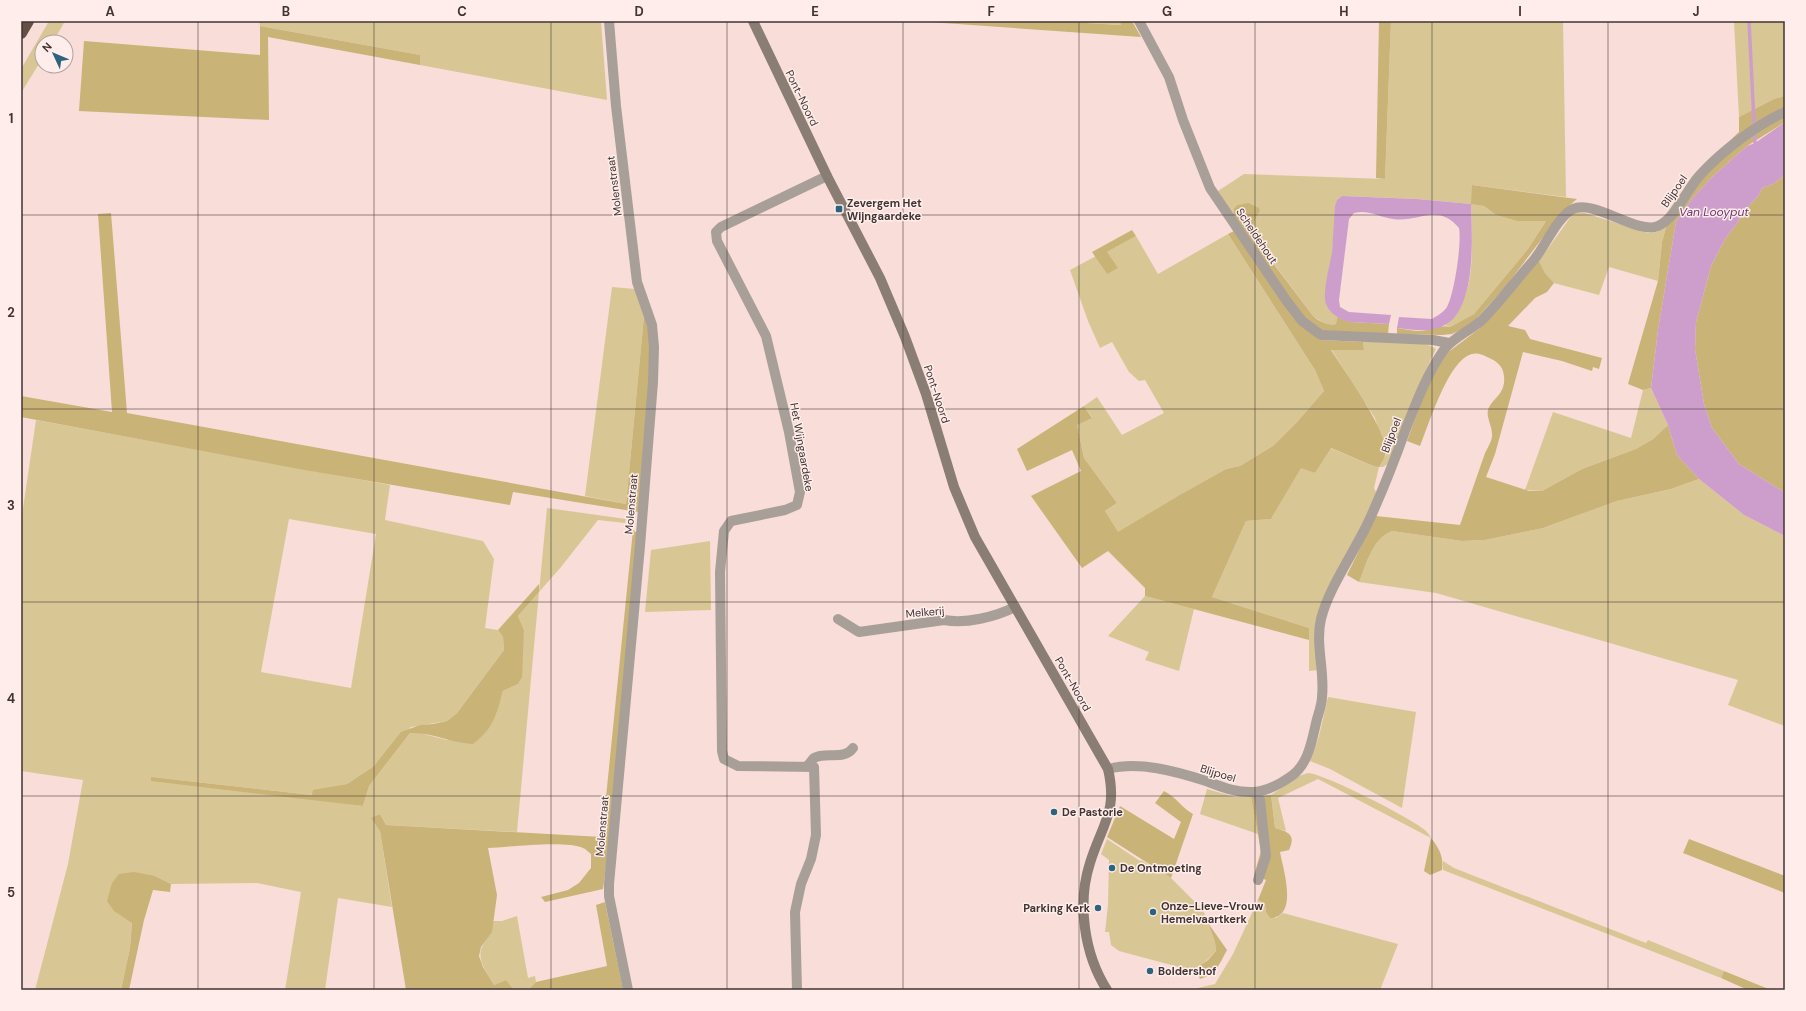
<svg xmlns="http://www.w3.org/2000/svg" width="1806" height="1011" viewBox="0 0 1806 1011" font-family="'DM Sans',sans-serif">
  <rect width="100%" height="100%" fill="#f8ddd8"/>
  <path fill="#d8c795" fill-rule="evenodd" d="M 49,21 L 65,21 L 53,42 L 42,42 L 42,59 L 21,93 L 21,69 Z
    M 259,21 L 601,21 L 607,100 L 420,65 L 420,55 L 260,26 Z
    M 1051,21 L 1120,21 L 1122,25 Z
    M 1391,21 L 1563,21 L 1566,197 L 1472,185 L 1472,204 L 1484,206 L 1496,215 L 1517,221 L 1546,221 L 1528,249 L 1474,314 L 1450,327 L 1445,325 C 1478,301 1472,241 1471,204 L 1417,199 L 1342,196 L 1337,200 L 1332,252 L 1334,314 L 1337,317 L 1336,324 L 1329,325 L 1325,324 L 1313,316 L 1252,234 C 1251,228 1256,217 1260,211 L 1243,204 L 1234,208 L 1234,216 L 1218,191 L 1244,174 L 1385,179 Z
    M 1734,21 L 1785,21 L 1785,96 L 1774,99 L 1739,117 Z
    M 1577,212 L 1585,213 L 1648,233 L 1657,232 L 1667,224 L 1662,242 L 1658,281 L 1609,267 L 1599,295 L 1554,283 L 1545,273 L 1539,261 L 1572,215 Z
    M 1228,234 L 1315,370 L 1324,391 L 1297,422 L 1273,446 L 1240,466 L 1226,469 L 1175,498 L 1118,533 L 1105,511 L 1117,503 L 1084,458 L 1077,425 L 1092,417 L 1084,406 L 1097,397 L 1122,435 L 1164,413 L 1145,380 L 1139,381 L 1129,372 L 1112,342 L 1100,348 L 1088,321 L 1070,270 L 1096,256 L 1107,274 L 1107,252 L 1136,236 L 1158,274 Z
    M 612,287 L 635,289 L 644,316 L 626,504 L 585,496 Z
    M 1363,342 C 1382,342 1421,338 1436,349 L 1425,372 L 1389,463 L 1383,467 L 1379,467 L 1374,488 L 1377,494 L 1328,594 L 1318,670 L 1309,671 L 1309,628 L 1212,597 L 1246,521 L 1271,519 L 1301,467 L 1315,473 L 1330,448 L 1371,465 L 1379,466 L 1386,455 L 1375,418 L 1331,349 L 1364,350 Z
    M 1651,388 L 1668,425 L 1653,439 L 1636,449 L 1582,469 L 1542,491 L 1525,490 L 1553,412 L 1631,438 L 1643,390 Z
    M 36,420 L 390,485 L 385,520 L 483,541 L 494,559 L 485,628 L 498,630 L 503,637 L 504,650 L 457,713 L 447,721 L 411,727 L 374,766 L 347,784 L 327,788 L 313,795 L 151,777 L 363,806 L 369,786 L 410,733 L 420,733 L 447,740 L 501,698 L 503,691 L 518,684 L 524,630 L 518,616 L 539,592 L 547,508 L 626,519 L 625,523 L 598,520 L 561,567 L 539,592 L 517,832 L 386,825 L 380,814 L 372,818 L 380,831 L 392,907 L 338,898 L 325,990 L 285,990 L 301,892 L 257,883 L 171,884 L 155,876 L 126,918 L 132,922 L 130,948 L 121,990 L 35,990 L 68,864 L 83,780 L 21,771 L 21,522 ZM 289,519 L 376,534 L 351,688 L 261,672 Z
    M 1699,479 L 1744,515 L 1785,536 L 1785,726 L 1728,705 L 1738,680 L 1436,593 L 1359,582 C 1367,563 1372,539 1392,531 L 1462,541 L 1485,540 L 1543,528 L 1617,501 L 1671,489 Z
    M 710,541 L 711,610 L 645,612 L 651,550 Z
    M 1145,596 L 1194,609 L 1179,671 L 1145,660 L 1149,652 L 1108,636 Z
    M 1328,697 L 1416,712 L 1402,808 L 1330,769 L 1310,761 L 1319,736 Z
    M 1308,773 C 1323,773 1415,820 1426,831 C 1428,833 1430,836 1431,838 L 1318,779 L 1278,798 L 1286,831 L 1275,828 L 1271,795 L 1299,776 Z
    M 1207,789 L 1235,797 L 1251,797 L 1258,834 L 1200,814 Z
    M 1107,839 L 1140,861 L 1141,860 L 1171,878 L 1203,910 L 1215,942 L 1216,951 L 1202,965 L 1190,970 L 1119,951 L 1111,945 L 1109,932 L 1105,932 L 1108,905 L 1109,860 L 1101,854 Z
    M 1443,861 L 1454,868 L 1646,943 L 1648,940 L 1724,971 L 1721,978 L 1443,870 Z
    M 1258,900 L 1265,904 L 1266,912 L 1276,918 L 1283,913 L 1398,944 L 1380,990 L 1196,990 L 1198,988 L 1215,984 L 1233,954 Z
    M 517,916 L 528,978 L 535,976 L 536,982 L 528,990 L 514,990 L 506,980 L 494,985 C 488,974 476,960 482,947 C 487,937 492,933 493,921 L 502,921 Z"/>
  <path fill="#c9b377" d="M 915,21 L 1051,21 L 1121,25 L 1120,21 L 1132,21 L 1141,37 Z
    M 1379,21 L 1391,21 L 1385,179 L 1376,178 Z
    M 260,26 L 420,55 L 420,65 L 268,37 L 269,120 L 79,111 L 84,41 L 260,55 Z
    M 1785,96 L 1785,122 L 1747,146 L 1712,177 L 1692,199 L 1676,222 L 1658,330 L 1651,388 L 1643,390 L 1628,384 L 1658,281 L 1662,242 L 1667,224 L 1667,213 L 1692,177 L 1739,132 L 1739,117 L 1774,99 Z
    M 1785,175 L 1785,493 L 1739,464 L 1712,428 L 1704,404 L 1695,349 L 1696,322 L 1711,266 L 1725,239 L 1738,222 L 1743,212 L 1759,195 L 1762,188 L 1773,184 Z
    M 1472,185 L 1577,199 L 1563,211 L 1506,286 L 1476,319 L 1465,328 L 1452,334 L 1442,335 L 1397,334 L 1397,328 C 1405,329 1413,331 1420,331 C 1430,331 1441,324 1450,327 L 1474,314 L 1528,249 L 1546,221 L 1517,221 L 1496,215 L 1484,206 L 1471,204 Z
    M 1248,203 L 1259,208 L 1260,211 C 1256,217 1251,228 1252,235 L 1313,316 C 1320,322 1327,326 1336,324 L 1337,317 L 1350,322 L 1389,324 L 1388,334 L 1321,331 L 1304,320 L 1234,219 L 1234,208 L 1238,205 Z
    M 111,213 L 127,413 L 626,504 L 644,316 L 652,335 L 654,347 L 638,512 L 513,492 L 510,505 L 299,469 L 21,417 L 21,396 L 112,412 L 98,214 Z
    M 1132,230 L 1136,236 L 1107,252 L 1118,268 L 1107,274 L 1092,252 Z
    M 1234,231 L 1304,327 L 1320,340 L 1363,342 L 1364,350 L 1331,350 C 1343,369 1392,436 1385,456 C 1384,459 1381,463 1379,467 L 1371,465 L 1331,448 L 1315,473 L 1301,468 L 1271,519 L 1246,521 L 1212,597 L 1309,628 L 1309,640 L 1145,596 L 1145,588 L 1108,551 L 1082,568 L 1031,496 L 1081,471 L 1072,450 L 1027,471 L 1017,449 L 1084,406 L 1092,418 L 1077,425 L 1084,458 L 1117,503 L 1105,511 L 1118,532 L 1178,496 L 1226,469 L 1240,466 L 1273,446 L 1297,422 L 1324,391 L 1315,370 L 1228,234 Z
    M 1539,261 L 1545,273 L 1554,283 L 1547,292 L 1535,298 L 1508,326 L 1525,330 L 1530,339 L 1602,358 L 1599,369 L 1593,367 L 1592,371 L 1562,361 L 1523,352 L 1495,454 L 1486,477 L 1529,491 L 1542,491 L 1582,469 L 1636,449 L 1653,439 L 1668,425 L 1677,455 L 1699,479 L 1671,489 L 1617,501 L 1543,528 L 1485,540 L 1462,541 L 1392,531 C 1372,539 1367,563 1359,582 L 1347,575 L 1376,516 L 1460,525 C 1468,502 1476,479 1484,456 C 1486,450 1491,443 1492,437 C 1493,427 1486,418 1488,410 C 1492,398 1506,395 1504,376 C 1503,365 1496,361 1487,357 C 1480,353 1474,352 1467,356 C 1446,368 1429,424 1420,446 L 1407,441 L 1427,386 L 1447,353 L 1479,329 Z
    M 633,530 L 637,533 L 610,837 L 603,889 L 545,902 L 541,897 L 568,890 L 579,883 L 591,868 L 591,854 C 588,852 586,849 583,848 C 565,840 510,847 488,848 L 497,895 L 492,932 L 481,947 L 479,956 L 483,967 L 494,985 L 506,980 L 514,990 L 406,990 L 380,831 L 371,818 L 380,814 L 386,825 L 602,837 Z
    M 539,584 L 539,592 L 518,616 L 524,630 L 522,677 L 518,684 L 503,691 C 496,715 494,728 473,744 C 452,743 431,732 410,733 L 369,786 L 363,806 L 151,781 L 151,777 L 312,795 L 313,790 L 347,784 L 374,766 L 401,732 L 420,725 L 433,724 L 447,721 L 457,713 L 504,650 L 503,637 L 498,630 Z
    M 1164,791 C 1176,797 1182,808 1193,814 L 1171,878 L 1107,837 L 1120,806 L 1174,839 L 1181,822 L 1155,803 Z
    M 1271,795 L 1275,828 C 1289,832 1296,835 1289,850 L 1280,852 C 1283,869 1299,917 1270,918 L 1266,912 L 1265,904 L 1258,900 L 1266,880 L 1254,875 L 1261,851 L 1251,797 Z
    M 1431,838 C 1439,848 1444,857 1442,870 L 1430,875 L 1424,871 Z
    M 1689,839 L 1785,876 L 1785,893 L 1683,853 Z
    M 134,872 L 155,876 L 171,884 L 170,892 L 153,890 L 144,920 L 129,990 L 121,990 L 130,948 L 132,923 L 114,911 L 107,901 L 112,883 L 119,874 Z
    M 605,902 L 623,990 L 528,990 L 536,982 L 607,966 L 596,905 Z
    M 1208,923 L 1227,950 C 1219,965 1216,974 1200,979 L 1196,969 L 1208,960 L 1216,951 L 1215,942 Z
    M 1724,971 L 1771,990 L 1748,990 L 1721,978 Z"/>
  <path fill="#cd9ecc" d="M 1785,122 L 1785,175 L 1773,184 L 1762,188 L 1759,195 L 1743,212 L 1738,222 L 1725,239 L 1711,266 L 1696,322 L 1695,349 L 1704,404 L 1712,428 L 1739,464 L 1785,493 L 1785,536 L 1744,515 L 1699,479 L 1677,455 L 1668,425 L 1651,388 L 1658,330 L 1676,222 L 1692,199 L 1712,177 L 1747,146 L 1755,143 Z
    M 1342,196 L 1417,199 L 1471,204 C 1472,235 1477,308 1445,325 C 1431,333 1413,330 1397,328 L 1399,317 L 1432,319 C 1437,316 1444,312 1447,307 C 1454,295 1462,243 1459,228 C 1437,202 1419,223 1393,219 C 1379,217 1368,209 1354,213 L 1349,219 L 1339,300 L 1340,307 L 1349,312 L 1391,315 L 1389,324 L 1350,322 C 1340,320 1330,314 1326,304 C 1322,292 1330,265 1332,252 C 1333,237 1334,221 1335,206 L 1337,200 Z"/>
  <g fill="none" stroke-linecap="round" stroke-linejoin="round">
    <path stroke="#cd9ecc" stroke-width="3.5" d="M 1749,21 L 1755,143"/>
    <path stroke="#a89f98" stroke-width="10" d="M 609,21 L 616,106 L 637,282 L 652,325 L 654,347 L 653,382 L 640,546 L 609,884 L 609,896 L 628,990
      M 1139,21 L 1169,77 L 1183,120 L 1210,188 L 1286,300 L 1302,321 L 1321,335 L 1433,340 L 1449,343
      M 838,619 L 859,632 L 944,620 C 966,624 995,617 1015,607
      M 808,765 C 810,763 812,760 814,758 C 826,751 844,761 853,748
      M 1108,769 C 1139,761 1175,771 1206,781 C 1222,787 1236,793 1254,792 C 1266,791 1280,784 1290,777 C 1309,765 1312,739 1317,719 C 1319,712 1322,704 1322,697 C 1325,671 1315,644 1321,619 C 1329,586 1358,547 1372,514 C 1384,487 1395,459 1405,431 C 1416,403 1426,376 1443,351 C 1452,338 1470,331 1482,320 C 1500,302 1516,280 1533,261 C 1545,247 1557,217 1573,209 C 1594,199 1638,235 1658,226 C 1676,218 1687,189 1700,175 C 1722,151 1756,125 1785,112
      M 1257,792 L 1260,800 L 1266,856 L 1258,880
      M 797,990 L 795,912 L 801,884 L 811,859 L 816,835 L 814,767 L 738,766 L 724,759 L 722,751 L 720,572 L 724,531 L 731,521 L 785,510 L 797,505 L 800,492 L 789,432 L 766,336 L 717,241 L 716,232 L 721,227 L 827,176"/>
    <path stroke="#8a7d74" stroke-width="10" d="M 753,21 L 827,176 L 880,278 L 905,337 L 926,394 L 954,487 L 975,537 L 1108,769 C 1118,812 1102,824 1090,863 C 1077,903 1084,954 1107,990"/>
    <path stroke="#625144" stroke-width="12" d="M 21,33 L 28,21"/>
  </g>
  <path fill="none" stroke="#403533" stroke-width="1" stroke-opacity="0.55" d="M 198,21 L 198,990M 374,21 L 374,990M 551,21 L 551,990M 727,21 L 727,990M 903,21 L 903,990M 1079,21 L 1079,990M 1255,21 L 1255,990M 1432,21 L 1432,990M 1608,21 L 1608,990M 21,215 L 1785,215M 21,409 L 1785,409M 21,602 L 1785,602M 21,796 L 1785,796"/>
  <g fill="#2e637f" stroke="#feedea" stroke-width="1.5">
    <rect x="835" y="205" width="8" height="8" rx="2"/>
    <circle cx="1054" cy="812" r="4"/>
    <circle cx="1112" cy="868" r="4"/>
    <circle cx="1098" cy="908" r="4"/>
    <circle cx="1153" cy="912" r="4"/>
    <circle cx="1150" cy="971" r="4"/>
  </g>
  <g text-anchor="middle" stroke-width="3" stroke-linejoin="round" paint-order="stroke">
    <g font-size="11" fill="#403533" stroke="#feedea">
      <text transform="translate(802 98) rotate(64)" y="4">Pont-Noord</text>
      <text transform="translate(614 186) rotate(-97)" y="4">Molenstraat</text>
      <text transform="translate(1674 191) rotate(-55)" y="4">Blijpoel</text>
      <text transform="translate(1257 236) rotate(56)" y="4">Scheldehout</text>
      <text transform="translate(937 394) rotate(72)" y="4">Pont-Noord</text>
      <text transform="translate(1391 435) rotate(-69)" y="4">Blijpoel</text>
      <text transform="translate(802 447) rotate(80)" y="4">Het Wijngaardeke</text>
      <text transform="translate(631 504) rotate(-85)" y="4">Molenstraat</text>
      <text transform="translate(925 612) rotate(-5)" y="4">Melkerij</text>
      <text transform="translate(1073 684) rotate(60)" y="4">Pont-Noord</text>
      <text transform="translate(1218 773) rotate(17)" y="4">Blijpoel</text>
      <text transform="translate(602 826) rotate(-85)" y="4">Molenstraat</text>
    </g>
    <g font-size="11" font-weight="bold" fill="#403533" stroke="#feedea" text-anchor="start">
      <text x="847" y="207">Zevergem Het<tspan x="847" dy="13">Wijngaardeke</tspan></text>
      <text x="1062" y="816">De Pastorie</text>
      <text x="1120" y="872">De Ontmoeting</text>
      <text x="1161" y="910">Onze-Lieve-Vrouw<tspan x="1161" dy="13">Hemelvaartkerk</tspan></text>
      <text x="1090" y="912" text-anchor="end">Parking Kerk</text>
      <text x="1158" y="975">Boldershof</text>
    </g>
    <g font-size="12" font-style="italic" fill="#6f366f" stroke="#feedea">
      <text x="1714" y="216">Van Looyput</text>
    </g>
  </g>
  <rect width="1806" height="1011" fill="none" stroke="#feedea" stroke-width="44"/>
  <g transform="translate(54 54) rotate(314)"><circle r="19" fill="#feedea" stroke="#b2a3a1"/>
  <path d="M0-3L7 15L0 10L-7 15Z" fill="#2e637f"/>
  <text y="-6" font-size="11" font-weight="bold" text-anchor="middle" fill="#403533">N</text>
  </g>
  <rect x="22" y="22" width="1762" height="967" fill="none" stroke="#403533" stroke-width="1.5"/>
  <g font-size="13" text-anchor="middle" font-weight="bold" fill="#403533">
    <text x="110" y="16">A</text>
    <text x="286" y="16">B</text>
    <text x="462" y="16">C</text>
    <text x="639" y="16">D</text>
    <text x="815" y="16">E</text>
    <text x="991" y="16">F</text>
    <text x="1167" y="16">G</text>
    <text x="1344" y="16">H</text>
    <text x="1520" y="16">I</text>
    <text x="1696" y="16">J</text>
    <text x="11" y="123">1</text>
    <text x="11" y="317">2</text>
    <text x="11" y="510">3</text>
    <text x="11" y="703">4</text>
    <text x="11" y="897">5</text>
  </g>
</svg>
